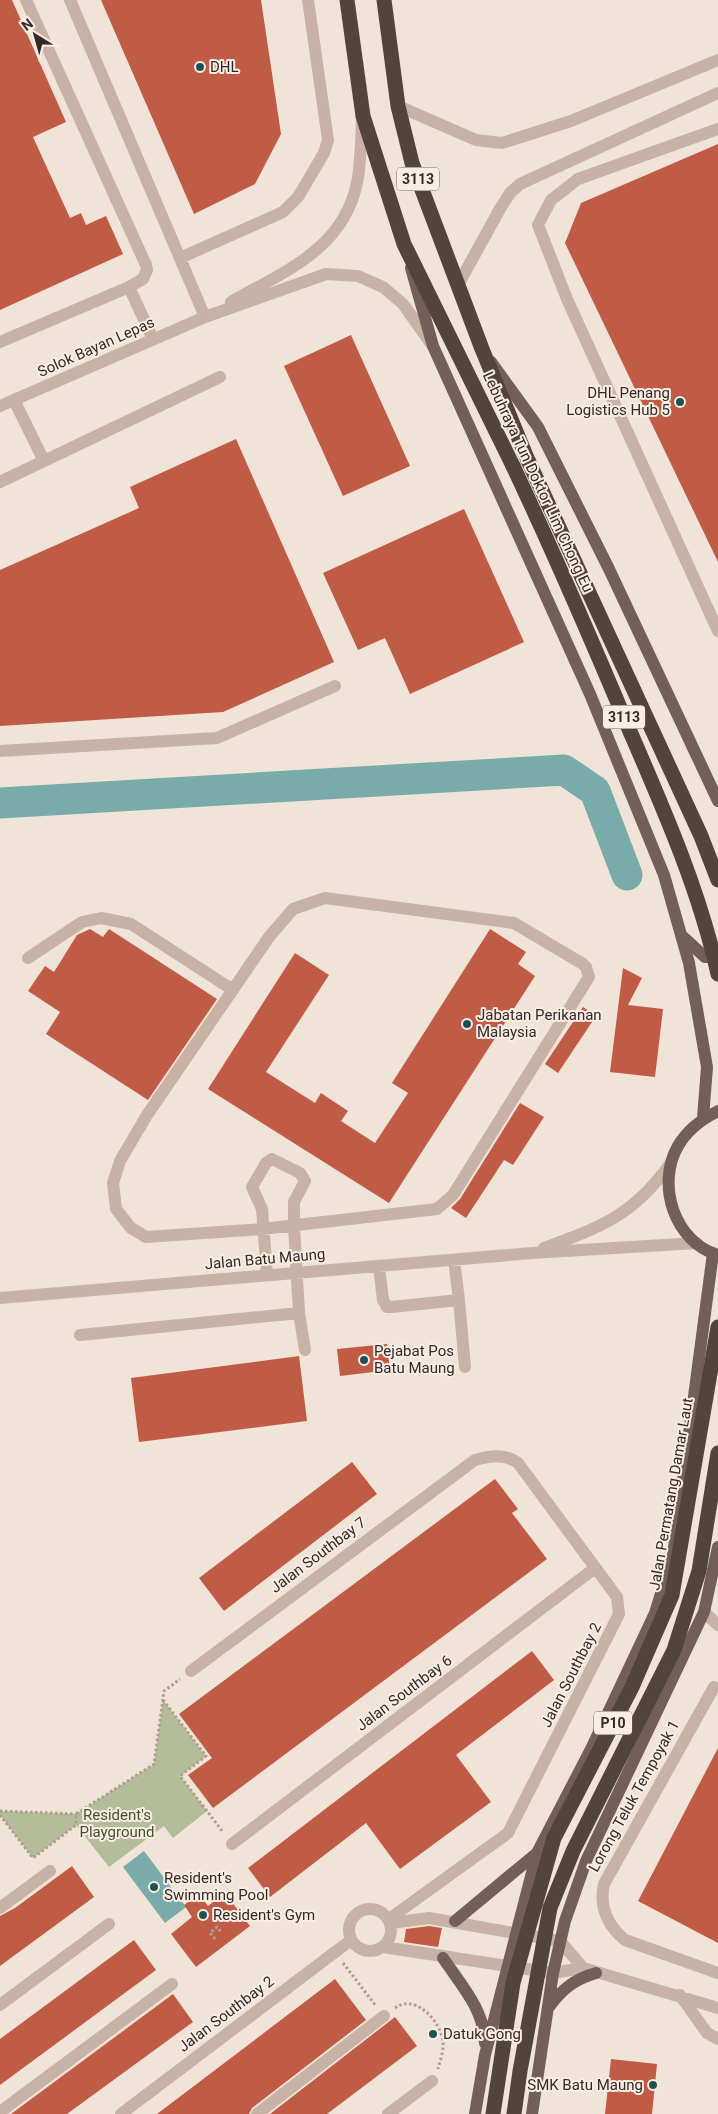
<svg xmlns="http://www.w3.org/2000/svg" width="718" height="2114" viewBox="0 0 718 2114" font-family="Roboto,sans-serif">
  <rect width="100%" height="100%" fill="#f0e3d8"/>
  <path fill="#b4bd99" d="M 163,1700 L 206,1756 L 180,1776 L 207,1811 L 173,1838 L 164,1826 L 109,1867 L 76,1825 L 33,1858 L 0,1815 L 0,1811 L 76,1814 L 154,1764 Z"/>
  <path fill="#79abaa" d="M 144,1851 L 186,1907 L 165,1923 L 123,1867 Z"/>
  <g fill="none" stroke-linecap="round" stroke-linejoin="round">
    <path stroke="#79abaa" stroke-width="31" d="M 0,803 L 564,770 L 595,791 L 627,875"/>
  </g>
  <path fill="#c05b46" d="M 0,0 L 12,0 L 66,122 L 33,137 L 70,218 L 81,213 L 86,225 L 106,216 L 123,254 L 0,310 Z
    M 101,0 L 261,0 L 281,134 L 255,184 L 194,214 Z
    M 718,144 L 718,562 L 565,243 L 581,203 Z
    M 351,335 L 410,466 L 343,496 L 284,366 Z
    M 236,439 L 334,662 L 223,712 L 0,726 L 0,570 L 139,508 L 130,487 Z
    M 464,509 L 524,642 L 410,694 L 385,638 L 358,650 L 323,573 Z
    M 90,929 L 103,937 L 109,929 L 217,999 L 148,1100 L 46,1034 L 60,1012 L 28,991 L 45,966 L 54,972 L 77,935 Z
    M 490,929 L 526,952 L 518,964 L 535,976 L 389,1203 L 208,1089 L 295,953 L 329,975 L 266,1072 L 315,1103 L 321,1093 L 348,1111 L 341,1121 L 375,1143 L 408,1093 L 392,1083 Z
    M 623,968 L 642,978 L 628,1005 L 663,1009 L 655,1077 L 610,1072 Z
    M 583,1007 L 596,1016 L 558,1073 L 545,1064 Z
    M 520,1103 L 544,1117 L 513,1165 L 504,1160 L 466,1218 L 451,1208 L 460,1199 Z
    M 387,1344 L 390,1370 L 340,1376 L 337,1349 Z
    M 299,1356 L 307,1421 L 139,1442 L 131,1378 Z
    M 352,1462 L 377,1494 L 224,1611 L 199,1578 Z
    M 495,1479 L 518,1509 L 512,1513 L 547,1559 L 213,1808 L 188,1775 L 212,1758 L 179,1714 Z
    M 532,1651 L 554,1680 L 456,1755 L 491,1802 L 400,1869 L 366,1823 L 270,1897 L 248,1868 Z
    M 718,1748 L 718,1943 L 638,1901 Z
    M 72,1866 L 94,1897 L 0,1966 L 0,1916 L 15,1908 Z
    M 225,1893 L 250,1926 L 196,1967 L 171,1934 L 192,1917 L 184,1905 L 199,1894 L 208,1906 Z
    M 429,1926 L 442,1928 L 438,1947 L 404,1942 L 406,1929 Z
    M 134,1940 L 156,1970 L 0,2085 L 0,2039 Z
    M 335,1979 L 366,2020 L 252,2108 L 249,2114 L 157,2114 Z
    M 173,1994 L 193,2022 L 67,2114 L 11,2114 Z
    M 395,2017 L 417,2046 L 327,2114 L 270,2114 Z
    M 611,2059 L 657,2064 L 652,2114 L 605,2114 Z"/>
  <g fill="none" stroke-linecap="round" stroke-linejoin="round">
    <path stroke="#b29c90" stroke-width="3" stroke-dasharray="2.5 2.5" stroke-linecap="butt" d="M 163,1700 L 206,1756 L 180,1776 L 223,1832
      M 0,1811 L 76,1814
      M 0,1815 L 33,1858 L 76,1825 L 76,1814 L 154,1764 L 164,1691 L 180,1679
      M 215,1939 L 210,1933 L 217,1927 L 222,1933
      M 343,1963 L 376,2006
      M 395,2008 C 415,1993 441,2021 443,2042 C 444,2051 440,2061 438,2069"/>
    <path stroke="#c7b2a5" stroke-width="12" d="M 26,0 L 146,265 L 147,270 L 143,279 L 129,287
      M 70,0 L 205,317
      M 398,106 L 476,140 L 502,143 L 571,121 L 718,60
      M 718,129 L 578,179 L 551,200 L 538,225 L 567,299 L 718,631
      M 180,258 L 283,212 L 298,197 L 324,153 L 328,140 L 308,0
      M 458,285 L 501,207 L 510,193 L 520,184 L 718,93
      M 231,302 C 283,272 343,250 357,183 C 361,163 361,140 362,119
      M 0,342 L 129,287 L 153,339
      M 14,400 L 44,461
      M 0,406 L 205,317 L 326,274 L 358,276 L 383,287 L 403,304 L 432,345
      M 0,482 L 220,377
      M 0,751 L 217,738 L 335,686
      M 325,898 L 514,923 L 583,964 L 586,967 L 589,977 L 453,1195 L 437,1209 L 262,1229 L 146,1237 L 131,1228 L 116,1209 L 113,1183 L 120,1161 L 147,1115 L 269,937 L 293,909 Z
      M 28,958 L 82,922 L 101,918 L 131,924 L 233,990
      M 544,1248 C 601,1227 634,1215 670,1164
      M 379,1267 L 383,1300 L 387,1307 L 391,1307 L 459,1300 L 454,1260
      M 267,1275 L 262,1209 L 252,1187 L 266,1163 L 272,1159 L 300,1173 L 305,1181 L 294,1202 L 294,1226 L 299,1313 L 305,1350
      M 0,1298 L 532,1253 L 697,1243
      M 459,1300 L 465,1367
      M 80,1335 L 299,1313
      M 704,1612 L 718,1625
      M 191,1671 L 475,1460 C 489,1456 505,1453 518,1463 L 617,1597 L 619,1614 L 508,1833 L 389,1919
      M 714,1687 L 604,1884 C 599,1907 607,1925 625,1940 L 718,1973
      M 232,1844 L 595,1568
      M 0,1908 L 50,1871
      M349 1930a21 21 0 1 1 42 0a21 21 0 1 1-42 0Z
      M 391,1923 L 429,1918 L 560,1941 L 583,1968 L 718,2008
      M 383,1947 L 553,1973 L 583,1968
      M 680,1995 L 707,2033 L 718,2039
      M 0,2005 L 109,1924
      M 0,2112 L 172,1984
      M 121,2114 L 351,1940
      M 257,2114 L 384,2016
      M 388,2114 L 432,2081"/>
    <path stroke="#745f58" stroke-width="12" d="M 411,268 L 433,346 L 590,694 L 664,875 L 689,963 L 707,1067 L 703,1118
      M 491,362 L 538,427 L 609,569 L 718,801
      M 681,935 L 705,957 L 718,957
      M 718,1111 C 702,1119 687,1130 678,1146 C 656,1184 674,1242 718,1255
      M 455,1921 L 537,1853
      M 443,1958 C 461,1985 484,2009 485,2043
      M 549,2007 C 562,1989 575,1979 596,1973
      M 475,2114 L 485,2055 L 537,1853 L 591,1749 L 655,1613 L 673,1555 L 713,1253
      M 532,2114 L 553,1973 L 565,1921 L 586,1861 L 704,1612 L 718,1547"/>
    <path stroke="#53433d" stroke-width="15" d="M 347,0 L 363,116 L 404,244 L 513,466
      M 384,0 L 398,106 L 412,163 L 482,349 L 527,458 L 701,836 L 718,880"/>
    <path stroke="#53433d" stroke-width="15" d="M 513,466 C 554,553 592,641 629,729 C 664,810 699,889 718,974
      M 493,2114 L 513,1983 L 554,1838 L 632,1687 L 672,1595 L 718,1327
      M 514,2114 L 520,2071 L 550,1908 L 573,1851 L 674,1650 L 699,1571 L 718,1453"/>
  </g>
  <g fill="#1e5252" stroke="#f8ede4" stroke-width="2">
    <circle cx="200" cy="67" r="5"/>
    <circle cx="680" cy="402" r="5"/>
    <circle cx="467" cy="1024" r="5"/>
    <circle cx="364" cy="1360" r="5"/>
    <circle cx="154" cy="1887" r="5"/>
    <circle cx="203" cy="1915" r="5"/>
    <circle cx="433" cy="2034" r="5"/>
    <circle cx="653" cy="2085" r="5"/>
  </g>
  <g text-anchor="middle" stroke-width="4" stroke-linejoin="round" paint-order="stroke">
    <g fill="#f8ede4" stroke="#6e645f" stroke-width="1">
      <rect x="397" y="167.5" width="42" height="23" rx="4"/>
      <rect x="603" y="705.5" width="42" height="23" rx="4"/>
      <rect x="594" y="1711.5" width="38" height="23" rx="4"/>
    </g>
    <g font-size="14" font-weight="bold" fill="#332926">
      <text x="418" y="184">3113</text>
      <text x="624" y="722">3113</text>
      <text x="613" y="1728">P10</text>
    </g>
    <g font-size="15" fill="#332926" stroke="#f8ede4" text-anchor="start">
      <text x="210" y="72">DHL</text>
      <text x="670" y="398" text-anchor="end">DHL Penang<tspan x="670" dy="17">Logistics Hub 5</tspan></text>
      <text x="477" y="1020">Jabatan Perikanan<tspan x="477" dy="17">Malaysia</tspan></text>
      <text x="374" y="1356">Pejabat Pos<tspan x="374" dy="17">Batu Maung</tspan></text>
      <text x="164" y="1883">Resident's<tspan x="164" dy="17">Swimming Pool</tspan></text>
      <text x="213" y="1920">Resident's Gym</text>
      <text x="443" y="2039">Datuk Gong</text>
      <text x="643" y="2090" text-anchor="end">SMK Batu Maung</text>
    </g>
    <g font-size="15" fill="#332926" stroke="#f8ede4">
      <text transform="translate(96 347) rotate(-24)" y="5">Solok Bayan Lepas</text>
      <text transform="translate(538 482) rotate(65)" y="5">Lebuhraya Tun Doktor Lim Chong Eu</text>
      <text transform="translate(265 1259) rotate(-5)" y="5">Jalan Batu Maung</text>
      <text transform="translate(671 1494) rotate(-80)" y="5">Jalan Permatang Damar Laut</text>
      <text transform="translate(318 1555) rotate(-37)" y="5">Jalan Southbay 7</text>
      <text transform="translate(571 1675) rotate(-63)" y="5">Jalan Southbay 2</text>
      <text transform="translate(404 1693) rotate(-37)" y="5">Jalan Southbay 6</text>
      <text transform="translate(634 1796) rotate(-61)" y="5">Lorong Teluk Tempoyak 1</text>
      <text transform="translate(226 2014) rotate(-37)" y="5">Jalan Southbay 2</text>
    </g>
    <g font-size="15" fill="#45502b" stroke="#f8ede4">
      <text x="117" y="1820">Resident's<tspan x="117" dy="17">Playground</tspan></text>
    </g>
  </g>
  <g transform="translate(35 35) rotate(323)" stroke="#f8ede4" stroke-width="4" paint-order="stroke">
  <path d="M0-4L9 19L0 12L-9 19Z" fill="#332926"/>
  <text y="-8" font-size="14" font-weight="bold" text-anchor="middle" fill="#332926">N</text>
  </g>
</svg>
